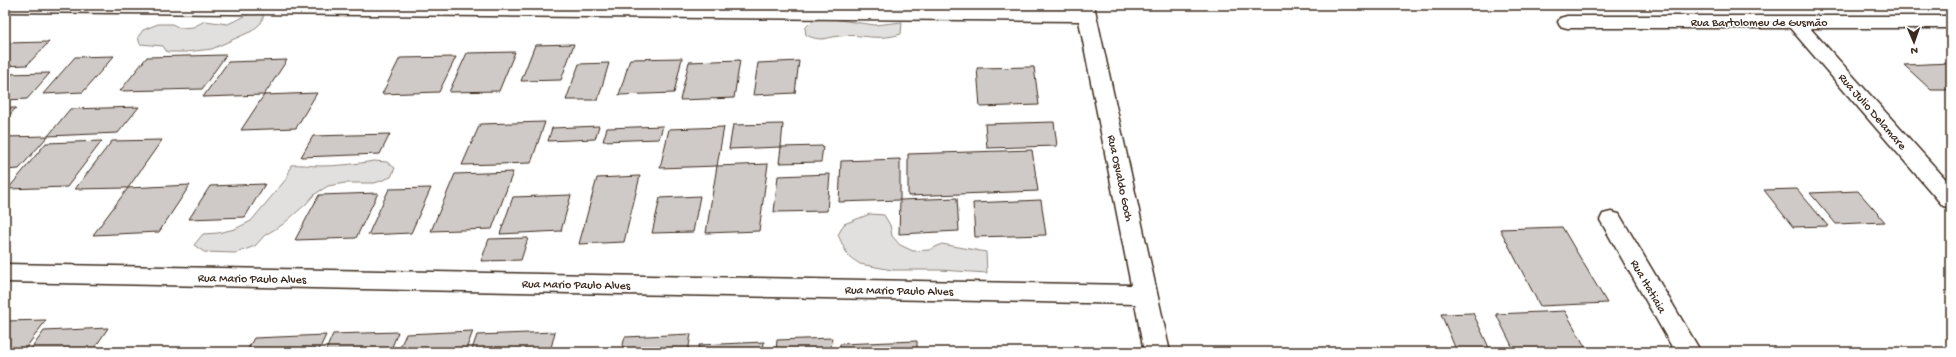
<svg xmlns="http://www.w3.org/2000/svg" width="1956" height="357" viewBox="0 0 1956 357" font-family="'Gochi Hand',sans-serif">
  <rect width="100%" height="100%" fill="#fff"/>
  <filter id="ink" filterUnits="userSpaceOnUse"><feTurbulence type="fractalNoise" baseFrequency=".025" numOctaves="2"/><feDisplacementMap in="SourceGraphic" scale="8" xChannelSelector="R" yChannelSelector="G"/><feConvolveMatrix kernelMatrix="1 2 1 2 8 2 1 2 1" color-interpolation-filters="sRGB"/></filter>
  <g filter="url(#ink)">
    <path fill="#e2e0de" stroke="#8e857e" d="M 853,5 L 1052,5 L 1040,10 L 858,8 Z
      M 254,12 L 264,15 L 261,23 L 252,31 L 212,49 L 186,52 L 167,52 L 163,46 L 140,44 L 138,37 L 143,30 L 158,24 L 172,24 L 180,28 L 193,27 L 205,21 L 228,24 Z
      M 825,18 L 875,25 L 902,22 L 901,34 C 877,42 861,33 839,36 C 824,38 821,42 806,35 L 805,28 L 812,21 Z
      M 374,161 L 387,162 L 395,168 L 391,177 L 375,183 L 345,183 L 328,186 L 315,194 L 306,204 L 282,225 L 265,235 L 255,246 L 236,253 L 204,252 L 194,245 L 203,234 L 218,233 L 235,229 L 251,221 L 287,178 L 291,165 C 301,164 310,166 320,166 C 338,166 356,164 374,161 Z
      M 870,214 L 884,215 L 890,225 L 892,236 L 900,245 L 913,251 L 929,250 L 942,244 L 986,252 L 987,273 L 940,270 L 892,270 L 860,264 L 848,256 L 838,235 L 844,224 Z"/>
    <path fill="#cfcac7" stroke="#3b2a1e" d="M 49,42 L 27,65 L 5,66 L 5,43 Z
      M 574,44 L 561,80 L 521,81 L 535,45 Z
      M 515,52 L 499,91 L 449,92 L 467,53 Z
      M 226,55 L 202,89 L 120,91 L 147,57 Z
      M 114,56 L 83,92 L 43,94 L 75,57 Z
      M 456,57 L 439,92 L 382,94 L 400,58 Z
      M 682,58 L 674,93 L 619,95 L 630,59 Z
      M 287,60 L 264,95 L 203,97 L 228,62 Z
      M 740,60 L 734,98 L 680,100 L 689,62 Z
      M 799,61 L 795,93 L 753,95 L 758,63 Z
      M 609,63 L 598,100 L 566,100 L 579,64 Z
      M 1951,63 L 1951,90 L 1931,90 L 1904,65 Z
      M 1034,67 L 1039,105 L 980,107 L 977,68 Z
      M 50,73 L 27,99 L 5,100 L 5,74 Z
      M 317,93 L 296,128 L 241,130 L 264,95 Z
      M 139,107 L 118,133 L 48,136 L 70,109 Z
      M 5,108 L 16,108 L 5,120 Z
      M 545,122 L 531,163 L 462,165 L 480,124 Z
      M 1054,122 L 1057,146 L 987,148 L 985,124 Z
      M 783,124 L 781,147 L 729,149 L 733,125 Z
      M 599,126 L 595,139 L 548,141 L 552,128 Z
      M 663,126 L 659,139 L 603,141 L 607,128 Z
      M 724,127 L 717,166 L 660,168 L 669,129 Z
      M 390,134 L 380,154 L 301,157 L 313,136 Z
      M 48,136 L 19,169 L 5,170 L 5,137 Z
      M 162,140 L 128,188 L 75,189 L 112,141 Z
      M 102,141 L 67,187 L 8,189 L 46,143 Z
      M 823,146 L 821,162 L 779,163 L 781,147 Z
      M 1032,150 L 1038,191 L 908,196 L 908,154 Z
      M 900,159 L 900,200 L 839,202 L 841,161 Z
      M 768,164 L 759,231 L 706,233 L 717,166 Z
      M 513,172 L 492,229 L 431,231 L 455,174 Z
      M 830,174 L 827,211 L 774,212 L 778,176 Z
      M 640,176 L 624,242 L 579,244 L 597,178 Z
      M 265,184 L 245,217 L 189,219 L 210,186 Z
      M 190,185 L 159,232 L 93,235 L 128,188 Z
      M 431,188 L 411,233 L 368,235 L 389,189 Z
      M 1797,189 L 1828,226 L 1793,227 L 1764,190 Z
      M 1858,191 L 1885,222 L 1836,224 L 1810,193 Z
      M 378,193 L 356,238 L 295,240 L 319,195 Z
      M 571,195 L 561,231 L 500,234 L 513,197 Z
      M 700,196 L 693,232 L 652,233 L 660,198 Z
      M 957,198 L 959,231 L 899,234 L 900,200 Z
      M 1041,200 L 1046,235 L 975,237 L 973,203 Z
      M 1562,227 L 1607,303 L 1540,306 L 1500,229 Z
      M 528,238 L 521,260 L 481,261 L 489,239 Z
      M 1565,311 L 1588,352 L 1515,352 L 1496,314 Z
      M 1473,313 L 1491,352 L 1457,352 L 1441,314 Z
      M 46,320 L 23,352 L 5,352 L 5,321 Z
      M 108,328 L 92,352 L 29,352 L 44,331 Z
      M 473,331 L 465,352 L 398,352 L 406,334 Z
      M 398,332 L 390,352 L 325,352 L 333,334 Z
      M 555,332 L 550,352 L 471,352 L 477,335 Z
      M 691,334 L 688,352 L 621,352 L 625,337 Z
      M 326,335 L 318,352 L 246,352 L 254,338 Z
      M 832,338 L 831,352 L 776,352 L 777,340 Z
      M 917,341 L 917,352 L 840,352 L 840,344 Z
      M 764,342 L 763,352 L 697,352 L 699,345 Z"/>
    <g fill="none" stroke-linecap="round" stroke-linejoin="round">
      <g stroke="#3b2a1e" stroke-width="3">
        <path id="minor" d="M 5,5 L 554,5 L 1077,9 L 1076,5 L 1094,5 L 1170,352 L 1144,352 L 1135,304 L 5,282 L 5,264 L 1131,285 L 1079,21 L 5,12 Z
          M 1567,16 L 1951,16 L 1951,28 L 1810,28 L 1951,185 L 1951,208 L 1943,206 L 1790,28 L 1567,28 L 1560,26 L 1558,22 L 1560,18 Z
          M 1611,212 L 1619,214 L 1701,352 L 1675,352 L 1600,220 L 1603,214 Z"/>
      </g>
      <use href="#minor" fill="#fff" fill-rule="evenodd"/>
    </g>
  </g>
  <g text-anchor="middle" stroke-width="3" stroke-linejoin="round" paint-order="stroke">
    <g font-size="12" fill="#3b2a1e" stroke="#fff">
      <text x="1759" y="26">Rua Bartolomeu de Gusmão</text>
      <text transform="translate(1873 111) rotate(49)" y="4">Rua Julio Delamare</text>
      <text transform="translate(1121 178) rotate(78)" y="4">Rua Osvaldo Goch</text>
      <text transform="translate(252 278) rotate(1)" y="4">Rua Mario Paulo Alves</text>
      <text transform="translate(576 284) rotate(1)" y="4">Rua Mario Paulo Alves</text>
      <text transform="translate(1649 286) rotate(60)" y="4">Rua Itatiaia</text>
      <text transform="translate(899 290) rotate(1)" y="4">Rua Mario Paulo Alves</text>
    </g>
  </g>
  <rect width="1956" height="357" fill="none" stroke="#fff" stroke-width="20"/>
  <rect x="10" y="10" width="1936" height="337" fill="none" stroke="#3b2a1e" stroke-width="1.5" filter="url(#ink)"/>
  <g transform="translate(1914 42) rotate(178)" stroke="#ffffff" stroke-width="3" paint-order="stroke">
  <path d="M0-3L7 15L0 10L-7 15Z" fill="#3b2a1e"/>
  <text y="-6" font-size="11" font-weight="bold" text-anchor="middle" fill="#3b2a1e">N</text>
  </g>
</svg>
